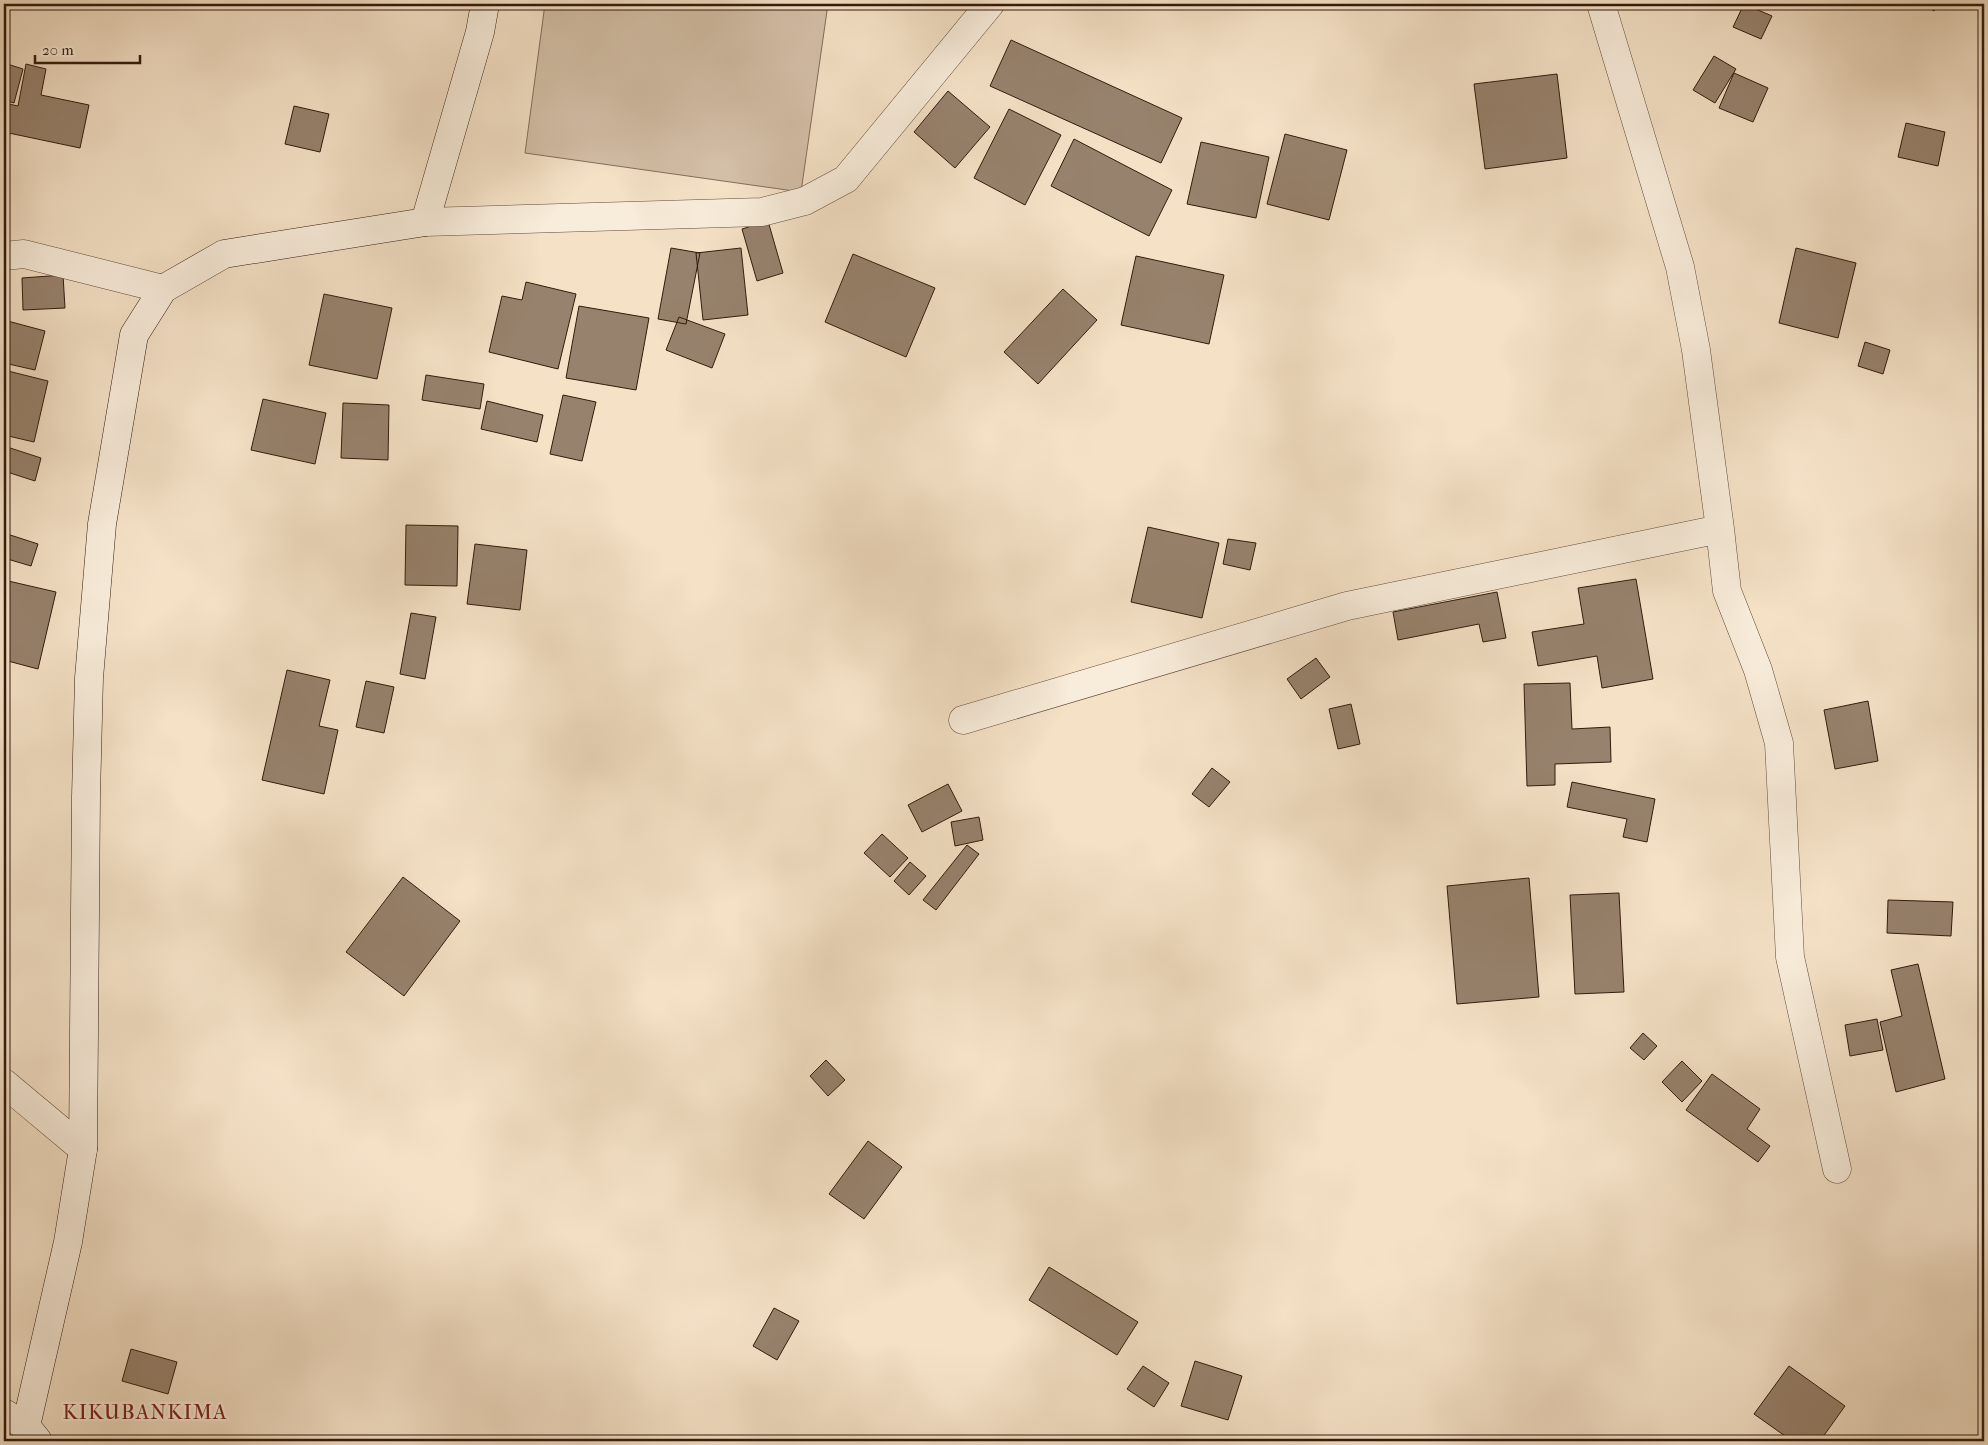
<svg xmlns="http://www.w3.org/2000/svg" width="1988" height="1445" viewBox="0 0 1988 1445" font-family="'IM FELL French Canon',serif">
  <rect width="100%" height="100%" fill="#f4e1c6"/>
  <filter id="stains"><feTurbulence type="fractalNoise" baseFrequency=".004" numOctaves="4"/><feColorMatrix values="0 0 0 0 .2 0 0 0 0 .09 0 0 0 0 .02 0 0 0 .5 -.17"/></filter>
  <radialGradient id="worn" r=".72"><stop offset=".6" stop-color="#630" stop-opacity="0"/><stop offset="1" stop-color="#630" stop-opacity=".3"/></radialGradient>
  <path fill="#d3bfa7" stroke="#836d5a" d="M 545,4 L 828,4 L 801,192 L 525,153 Z"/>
  <path fill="#97826d" stroke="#331b0d" d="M 1744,4 L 1772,16 L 1761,39 L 1733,27 Z
    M 1924,4 L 1940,4 L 1934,11 Z
    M 1011,40 L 1182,118 L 1161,163 L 990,86 Z
    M 1714,56 L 1736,69 L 1715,103 L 1693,90 Z
    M 4,63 L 23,69 L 14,103 L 4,100 Z
    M 26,64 L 46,69 L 41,95 L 89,105 L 80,148 L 4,132 L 4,103 L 18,106 Z
    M 1734,73 L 1768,88 L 1753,122 L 1719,108 Z
    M 1557,74 L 1567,158 L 1485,169 L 1474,84 Z
    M 948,91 L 990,127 L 955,168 L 914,132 Z
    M 294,106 L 329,114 L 320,152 L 285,144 Z
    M 1009,109 L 1061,135 L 1025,205 L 974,178 Z
    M 1906,123 L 1945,132 L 1938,166 L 1898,157 Z
    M 1285,134 L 1347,150 L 1329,220 L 1267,204 Z
    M 1074,139 L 1172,190 L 1149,236 L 1051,186 Z
    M 1201,142 L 1269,157 L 1256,218 L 1187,204 Z
    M 768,221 L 783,273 L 757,281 L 742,229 Z
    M 671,248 L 700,253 L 686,324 L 658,319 Z
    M 741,248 L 748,315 L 703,320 L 696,253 Z
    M 1796,248 L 1856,263 L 1838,338 L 1779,323 Z
    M 853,254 L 935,288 L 906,357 L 825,322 Z
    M 1136,256 L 1224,275 L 1209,344 L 1121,325 Z
    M 63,275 L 65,308 L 23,310 L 22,278 Z
    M 526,282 L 576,294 L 558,369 L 489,352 L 502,296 L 522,300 Z
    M 1063,289 L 1097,320 L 1038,384 L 1004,352 Z
    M 324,294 L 392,308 L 377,379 L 309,365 Z
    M 579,306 L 649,318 L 636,390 L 566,378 Z
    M 679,317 L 725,334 L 712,368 L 666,350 Z
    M 4,320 L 45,331 L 35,370 L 4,363 Z
    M 1865,342 L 1890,350 L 1883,374 L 1858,366 Z
    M 4,370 L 48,381 L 34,442 L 4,435 Z
    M 426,375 L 484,384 L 480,409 L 422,400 Z
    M 563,395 L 596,402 L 582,461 L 550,454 Z
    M 263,399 L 326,413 L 315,464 L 251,450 Z
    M 487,401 L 543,415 L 537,442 L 481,429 Z
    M 343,403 L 389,405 L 388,460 L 341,458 Z
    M 4,446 L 41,458 L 35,481 L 4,471 Z
    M 406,525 L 458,526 L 457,586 L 405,585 Z
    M 1148,527 L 1219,543 L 1202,618 L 1131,602 Z
    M 4,533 L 38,544 L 31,566 L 4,558 Z
    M 1228,539 L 1256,543 L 1250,570 L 1223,564 Z
    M 475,544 L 527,550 L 520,610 L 467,604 Z
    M 1636,579 L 1653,679 L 1602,688 L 1597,656 L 1538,666 L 1532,632 L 1584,624 L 1578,588 Z
    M 4,580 L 56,592 L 38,669 L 4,660 Z
    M 1497,592 L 1506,638 L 1483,642 L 1479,624 L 1398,640 L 1393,612 Z
    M 411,613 L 436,617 L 425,679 L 400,674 Z
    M 1316,658 L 1330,677 L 1301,699 L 1287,679 Z
    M 287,670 L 330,680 L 319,726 L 338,730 L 324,794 L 262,780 Z
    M 366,681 L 394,687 L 384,733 L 356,727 Z
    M 1570,683 L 1572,729 L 1610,727 L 1611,762 L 1555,764 L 1555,785 L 1527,786 L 1524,684 Z
    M 1868,701 L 1878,761 L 1835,769 L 1824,710 Z
    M 1351,704 L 1360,744 L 1338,749 L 1329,709 Z
    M 1212,768 L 1230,782 L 1209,807 L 1192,794 Z
    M 1572,782 L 1655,799 L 1647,842 L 1623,837 L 1627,819 L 1567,807 Z
    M 948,784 L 962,811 L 922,832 L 908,805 Z
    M 979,817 L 983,840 L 955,846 L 951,822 Z
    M 882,834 L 908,858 L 890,877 L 864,853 Z
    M 967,845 L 979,854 L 936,910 L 923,900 Z
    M 910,862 L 926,876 L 909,895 L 894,881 Z
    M 403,877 L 460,921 L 404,996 L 346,952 Z
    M 1529,878 L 1539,997 L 1457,1004 L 1447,886 Z
    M 1619,893 L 1624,992 L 1575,994 L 1570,895 Z
    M 1888,900 L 1953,902 L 1951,936 L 1887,933 Z
    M 1918,964 L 1945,1079 L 1896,1092 L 1880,1022 L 1902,1016 L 1891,970 Z
    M 1877,1019 L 1883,1050 L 1850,1056 L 1845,1025 Z
    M 1643,1033 L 1657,1046 L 1644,1060 L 1630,1048 Z
    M 826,1060 L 845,1080 L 828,1096 L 810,1076 Z
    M 1682,1061 L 1702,1081 L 1682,1102 L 1662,1082 Z
    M 1712,1074 L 1760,1109 L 1747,1129 L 1770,1146 L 1758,1162 L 1686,1110 Z
    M 868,1141 L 902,1167 L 864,1219 L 829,1194 Z
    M 1049,1267 L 1138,1322 L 1117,1355 L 1029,1300 Z
    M 774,1308 L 799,1321 L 777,1360 L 753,1346 Z
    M 131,1349 L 177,1362 L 168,1394 L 122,1381 Z
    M 1195,1361 L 1242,1376 L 1228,1420 L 1181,1406 Z
    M 1143,1366 L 1169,1383 L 1154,1407 L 1127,1389 Z
    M 1789,1366 L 1845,1406 L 1820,1441 L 1792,1441 L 1754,1414 Z"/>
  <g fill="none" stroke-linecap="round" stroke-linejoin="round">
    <g stroke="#634c3b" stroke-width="29">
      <path id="street" d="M 1601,4 L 1680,267 L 1696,350 L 1720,529 L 1727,591 L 1758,670 L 1779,743 L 1790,957 L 1837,1169
        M 425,222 L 762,212 L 805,201 L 846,179 L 990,4
        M 4,256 L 24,254 L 163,289
        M 963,720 L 1347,606 L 1720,529
        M 4,1083 L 83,1149
        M 4,1413 L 26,1426"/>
    </g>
    <g stroke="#331b0d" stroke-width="29">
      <path id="secondary" d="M 38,1441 L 26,1426 L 68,1242 L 83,1149 L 86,796 L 89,678 L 102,524 L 134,335 L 163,289 L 224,254 L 425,222 L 480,32 L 485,4"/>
    </g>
    <use href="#street" stroke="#f8ecda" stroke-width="28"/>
    <use href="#secondary" stroke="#f8ecda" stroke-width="28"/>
  </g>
  <g text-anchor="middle" stroke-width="4.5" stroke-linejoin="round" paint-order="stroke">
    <g font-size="21" letter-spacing="1" fill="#7a1f14" stroke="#f8ecda">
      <text x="145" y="1419">KIKUBANKIMA</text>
    </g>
  </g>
  <rect width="1988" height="1445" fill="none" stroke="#f4e1c6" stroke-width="20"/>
  <rect x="5" y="5" width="1978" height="1435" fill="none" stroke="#331b0d" stroke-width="2.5"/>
  <rect x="10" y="10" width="1968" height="1425" fill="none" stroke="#331b0d"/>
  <path d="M35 55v8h105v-8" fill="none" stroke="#331b0d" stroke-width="2.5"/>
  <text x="42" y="55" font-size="15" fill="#331b0d" stroke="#f8ecda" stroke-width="4" paint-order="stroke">20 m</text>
  <rect width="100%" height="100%" filter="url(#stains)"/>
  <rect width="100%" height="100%" fill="url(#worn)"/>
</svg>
